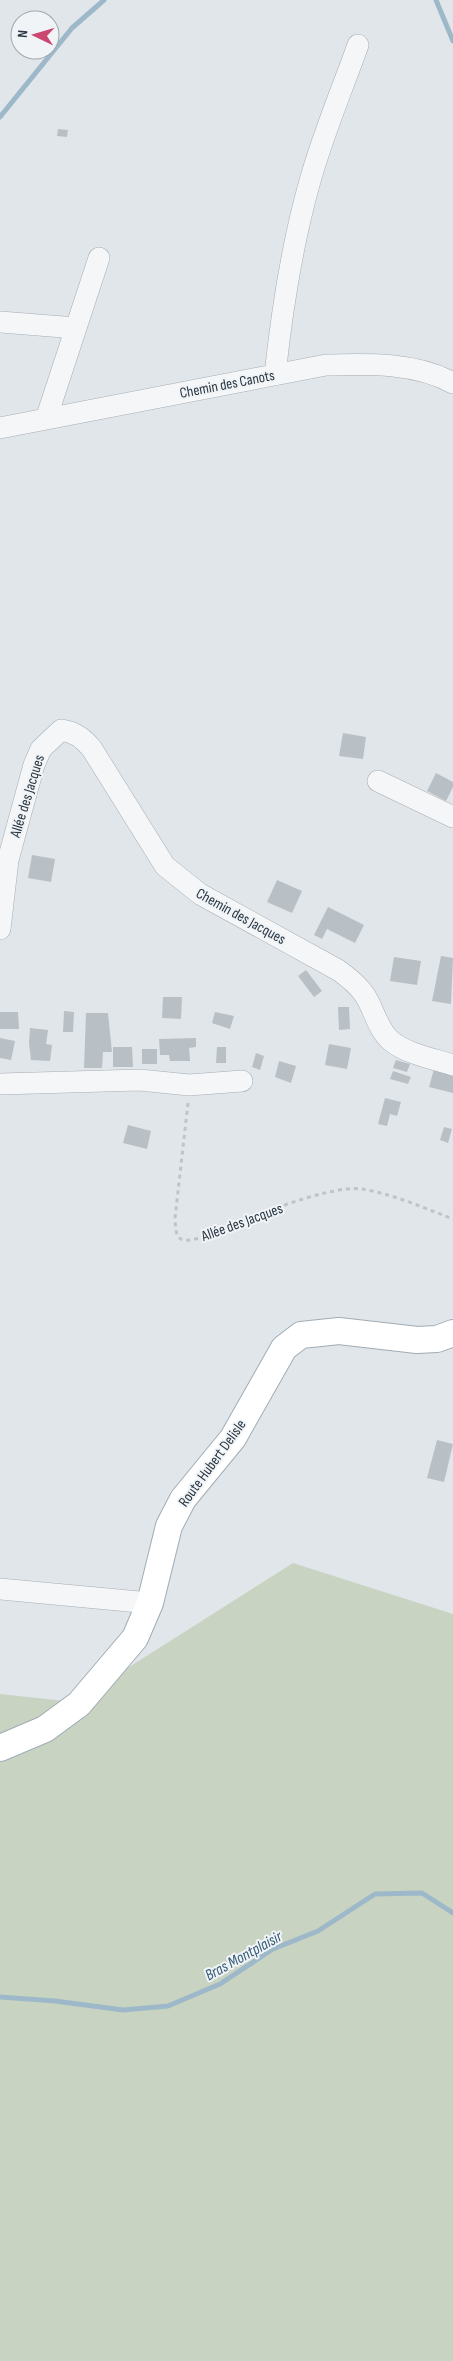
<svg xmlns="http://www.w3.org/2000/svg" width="453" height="2361" viewBox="0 0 453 2361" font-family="'Sofia Sans Condensed',sans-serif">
  <rect width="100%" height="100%" fill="#e1e6ea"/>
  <path fill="#c9d3c2" d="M 293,1563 L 453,1614 L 453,2361 L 0,2361 L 0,1694 L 74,1702 Z"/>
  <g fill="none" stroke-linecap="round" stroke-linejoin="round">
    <path stroke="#9db9c9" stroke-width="5" d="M 436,0 L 453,41
      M 0,117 L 72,28 L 104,0
      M 0,1997 L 55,2001 L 123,2010 L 168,2006 L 220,1984 L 273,1949 L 318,1931 L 375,1894 L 422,1893 L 453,1913"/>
  </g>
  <path fill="#b8c0c6" d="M 58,129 L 68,130 L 67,137 L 57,136 Z
    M 343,733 L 366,737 L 363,759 L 339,756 Z
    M 436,773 L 453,782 L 453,787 L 446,801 L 427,791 Z
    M 32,855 L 55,859 L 51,882 L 28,878 Z
    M 277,880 L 302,891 L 292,913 L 267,902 Z
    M 328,907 L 364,925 L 355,943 L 327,929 L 322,939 L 314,935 Z
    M 441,956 L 453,958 L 451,1004 L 432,1001 Z
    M 394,957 L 421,961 L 417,985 L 390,981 Z
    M 306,970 L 322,991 L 314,997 L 298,976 Z
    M 163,997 L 182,997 L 181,1019 L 162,1018 Z
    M 338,1007 L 349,1007 L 350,1029 L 339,1030 Z
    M 64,1011 L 74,1012 L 73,1032 L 63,1032 Z
    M 0,1012 L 18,1012 L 19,1029 L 0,1029 Z
    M 215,1012 L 234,1016 L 230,1029 L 212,1023 Z
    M 86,1013 L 108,1013 L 112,1052 L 103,1052 L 102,1068 L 84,1068 Z
    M 30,1028 L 48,1030 L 46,1044 L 52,1045 L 50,1061 L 31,1060 L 29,1043 Z
    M 0,1038 L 15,1041 L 11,1060 L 0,1058 Z
    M 196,1038 L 196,1047 L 189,1048 L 190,1061 L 170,1061 L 169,1055 L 160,1055 L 159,1039 Z
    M 329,1044 L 351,1048 L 347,1069 L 325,1065 Z
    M 113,1047 L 132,1047 L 133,1067 L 113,1067 Z
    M 217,1047 L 226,1047 L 226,1063 L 216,1063 Z
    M 142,1049 L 157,1049 L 157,1064 L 142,1064 Z
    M 256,1053 L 264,1056 L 260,1070 L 252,1067 Z
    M 396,1060 L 410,1064 L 407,1072 L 393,1068 Z
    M 279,1061 L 296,1066 L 291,1083 L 275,1077 Z
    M 434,1069 L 453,1073 L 453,1093 L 429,1087 Z
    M 393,1071 L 411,1077 L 408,1084 L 390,1079 Z
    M 385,1098 L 401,1102 L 397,1116 L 390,1114 L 387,1126 L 378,1124 Z
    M 128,1125 L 151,1131 L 147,1149 L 123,1143 Z
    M 444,1127 L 452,1129 L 448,1143 L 440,1140 Z
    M 437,1440 L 453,1444 L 444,1482 L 427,1478 Z"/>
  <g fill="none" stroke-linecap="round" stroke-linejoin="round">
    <g stroke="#a6aeb4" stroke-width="22">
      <path id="minor" d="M 0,322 L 76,328
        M 275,375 C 282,309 292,244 310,181 C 323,134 342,90 358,45
        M 46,419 L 99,258
        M 0,428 L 326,365 C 368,364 415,362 453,383
        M 378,781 L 453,817
        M 0,929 L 8,860 L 34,765 L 41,749 L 61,730 C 75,732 83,738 92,749 L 165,866 L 200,894 L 338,970 C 348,977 357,984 364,994 C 374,1008 377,1029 391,1041 C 407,1054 434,1059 453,1065
        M 0,1084 L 140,1080 L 189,1085 L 242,1081
        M 0,1589 L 150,1603"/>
    </g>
    <g stroke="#a0acb5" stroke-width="28">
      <path id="major" d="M 0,1748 L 45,1729 L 79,1704 L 135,1638 L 150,1603 L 169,1526 L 183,1499 L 233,1438 L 284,1348 L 301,1335 L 339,1331 L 417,1340 L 437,1339 L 453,1333"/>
    </g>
    <path stroke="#bfc4c8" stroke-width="3" stroke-dasharray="4 4" stroke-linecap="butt" d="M 188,1103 L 175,1218 C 176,1238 177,1244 199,1238 C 237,1224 325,1184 362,1189 C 393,1194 424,1208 453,1219"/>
    <use href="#minor" stroke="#f4f6f8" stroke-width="21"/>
    <use href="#major" stroke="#fff" stroke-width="26"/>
  </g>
  <g text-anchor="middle" stroke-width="4" stroke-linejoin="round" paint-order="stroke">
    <g font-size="15" fill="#293641" stroke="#f1f4f7">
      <text transform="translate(227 384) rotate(-11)" y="5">Chemin des Canots</text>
      <text transform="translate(27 796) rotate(-73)" y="5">Allée des Jacques</text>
      <text transform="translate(241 916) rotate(29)" y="5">Chemin des Jacques</text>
      <text transform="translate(242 1222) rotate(-20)" y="5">Allée des Jacques</text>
      <text transform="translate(212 1463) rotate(-54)" y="5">Route Hubert Delisle</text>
    </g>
    <g font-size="16" font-style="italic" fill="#345b75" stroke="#f1f4f7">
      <text transform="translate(243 1955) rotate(-29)" y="6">Bras Montplaisir</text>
    </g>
  </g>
  <g transform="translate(35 35) rotate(275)"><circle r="24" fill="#f1f4f7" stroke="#a1a8ae"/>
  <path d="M0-4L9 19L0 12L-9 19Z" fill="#cd4870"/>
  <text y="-8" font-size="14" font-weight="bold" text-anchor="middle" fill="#293641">N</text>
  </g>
</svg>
